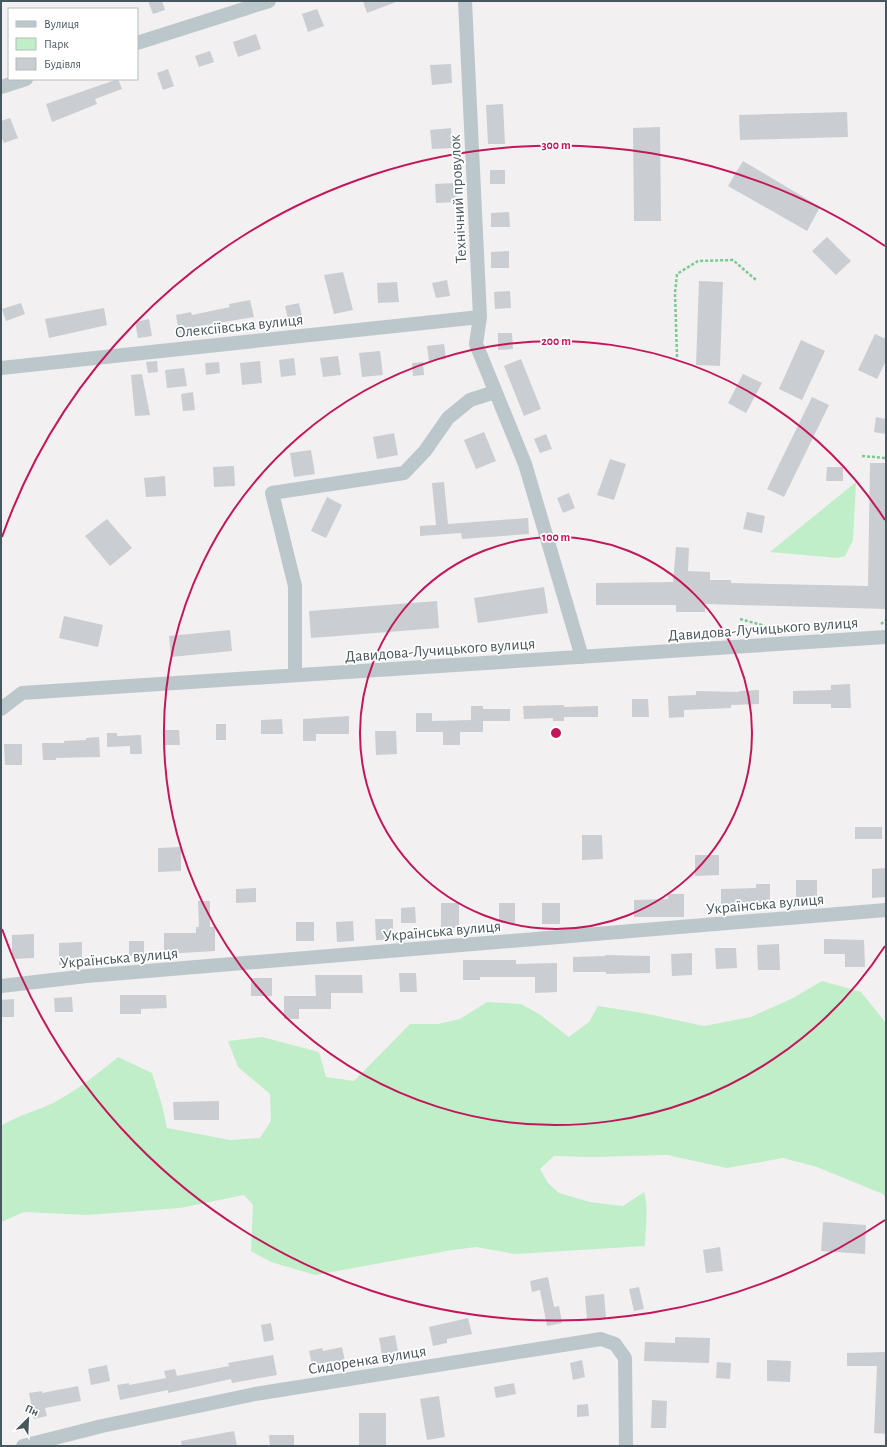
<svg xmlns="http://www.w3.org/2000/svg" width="887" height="1447" viewBox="0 0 887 1447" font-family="'Alegreya Sans',sans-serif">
  <rect width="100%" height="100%" fill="#f2f0f0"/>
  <path fill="#c0eec9" d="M 856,482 L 853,540 L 845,556 L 838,558 L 770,552 Z
    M 822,981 L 861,992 L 886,1023 L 886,1199 L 883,1194 L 817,1167 L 783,1158 L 727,1168 L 667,1155 L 592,1157 L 554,1156 L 540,1169 L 548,1183 L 559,1193 L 590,1202 L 623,1206 L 644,1192 C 649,1210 645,1227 645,1246 L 515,1254 L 476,1247 L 452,1250 L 315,1275 L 271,1262 L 251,1251 L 253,1205 L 244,1195 L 180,1208 L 87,1215 L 24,1212 L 1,1222 L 1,1126 C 18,1115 37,1111 55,1102 C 77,1090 99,1073 118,1057 L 152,1073 L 162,1105 L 167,1128 L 230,1140 L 260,1138 L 271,1121 L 270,1094 L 238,1067 L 228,1041 L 262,1037 L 319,1052 L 326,1077 L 354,1081 L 410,1024 L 438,1024 L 460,1019 L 487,1002 L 521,1004 L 539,1014 L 569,1037 L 589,1022 L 598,1006 L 643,1013 L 704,1026 L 751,1017 L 793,998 Z"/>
  <path fill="#caced2" d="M 148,1 L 162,1 L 165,10 L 153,14 Z
    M 363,1 L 395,1 L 396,2 L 367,13 Z
    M 317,9 L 324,26 L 308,32 L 302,14 Z
    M 256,34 L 261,49 L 238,57 L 233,42 Z
    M 210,51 L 214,62 L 199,67 L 195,56 Z
    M 451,64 L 452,83 L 432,85 L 430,65 Z
    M 168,69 L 174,86 L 163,90 L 157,73 Z
    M 118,79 L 122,89 L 95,99 L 97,104 L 52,122 L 46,104 Z
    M 503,104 L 505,144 L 488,144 L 486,105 Z
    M 847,112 L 848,137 L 740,140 L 739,115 Z
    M 10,118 L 18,138 L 4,143 L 1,136 L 1,121 Z
    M 660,127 L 661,221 L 634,221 L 633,128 Z
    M 451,128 L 452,148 L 432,149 L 430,130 Z
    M 743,161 L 820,207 L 807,231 L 728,186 Z
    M 490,170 L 505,170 L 505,184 L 490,184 Z
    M 455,183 L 457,202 L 436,203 L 435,184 Z
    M 509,212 L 510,227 L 491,227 L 491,213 Z
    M 827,237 L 851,261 L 836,275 L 812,251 Z
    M 509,251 L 509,268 L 491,268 L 491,252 Z
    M 343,272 L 353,310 L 334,314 L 324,275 Z
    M 447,280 L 450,296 L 436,298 L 432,283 Z
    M 699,281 L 723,282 L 720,366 L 696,365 Z
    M 397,282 L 399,302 L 378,303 L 377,283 Z
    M 510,291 L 511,308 L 495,309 L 494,292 Z
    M 250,300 L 254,317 L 194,327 L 195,330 L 179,333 L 176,315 L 191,312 L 192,315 L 230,307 L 229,304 Z
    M 21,303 L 25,314 L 6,321 L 2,309 Z
    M 299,303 L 302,316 L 288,319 L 285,306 Z
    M 104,308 L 107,325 L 49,338 L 45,319 Z
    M 149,319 L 152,336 L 138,338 L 135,322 Z
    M 498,333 L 512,333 L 513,349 L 498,350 Z
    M 875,334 L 886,339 L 886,361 L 877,379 L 858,370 Z
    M 801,340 L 825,351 L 802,400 L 779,389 Z
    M 444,344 L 446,359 L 429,361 L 427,346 Z
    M 380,351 L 383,375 L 362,377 L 359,353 Z
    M 338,356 L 341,375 L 323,377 L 320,358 Z
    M 294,358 L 296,375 L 281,377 L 279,360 Z
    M 521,359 L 541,409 L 524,416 L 504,366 Z
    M 157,361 L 158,372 L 148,373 L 146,362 Z
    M 260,361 L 262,383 L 242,385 L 240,363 Z
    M 219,362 L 220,373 L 206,375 L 205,363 Z
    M 423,362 L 424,375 L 413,376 L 412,363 Z
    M 184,368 L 187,386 L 167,388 L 165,370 Z
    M 142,374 L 150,415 L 135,416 L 131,375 Z
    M 743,374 L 762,383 L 746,413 L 728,403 Z
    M 193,392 L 195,410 L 183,411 L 181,394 Z
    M 812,397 L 829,405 L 784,497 L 767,489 Z
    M 876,417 L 886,419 L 886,434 L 874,432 Z
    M 484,432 L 496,461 L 476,469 L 464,440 Z
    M 394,433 L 398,455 L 377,459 L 373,437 Z
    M 546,434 L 552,449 L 540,453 L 534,439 Z
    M 311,450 L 315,474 L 294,477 L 290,453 Z
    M 610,459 L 626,464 L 614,500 L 597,495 Z
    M 870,463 L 886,463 L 886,609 L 705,604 L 705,612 L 676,612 L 676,605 L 596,605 L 596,583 L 673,582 L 676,547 L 689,548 L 688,571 L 710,572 L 710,580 L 731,580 L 731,583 L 868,586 Z
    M 234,466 L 235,486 L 214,487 L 213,467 Z
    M 827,467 L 843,467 L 843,481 L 826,481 Z
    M 165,476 L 166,496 L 146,497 L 144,478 Z
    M 444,482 L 448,524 L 528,518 L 529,534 L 462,539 L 461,533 L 420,536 L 420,526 L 436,525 L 432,483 Z
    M 569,493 L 575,508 L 563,513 L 557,498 Z
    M 327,497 L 342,505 L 326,538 L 311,531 Z
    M 747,512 L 765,516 L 762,533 L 743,529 Z
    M 107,519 L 132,548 L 110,566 L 85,536 Z
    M 544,587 L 548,613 L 478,623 L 474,598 Z
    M 437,601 L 439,628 L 311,638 L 309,611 Z
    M 64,616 L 103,625 L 98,647 L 59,638 Z
    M 230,630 L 232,651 L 171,657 L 169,636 Z
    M 850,684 L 851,708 L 831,708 L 831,704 L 793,704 L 793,691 L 831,690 L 831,685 Z
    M 759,690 L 759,704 L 731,705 L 731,708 L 684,710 L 684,717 L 669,718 L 668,696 L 696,695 L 696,691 L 739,692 L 739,691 Z
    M 632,699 L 648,699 L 649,717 L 632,717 Z
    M 564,705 L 564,707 L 598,706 L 598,717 L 564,717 L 564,721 L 553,721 L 553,718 L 524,719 L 523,706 Z
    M 471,706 L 483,706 L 483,709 L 510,709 L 510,721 L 483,721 L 483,732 L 460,732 L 460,745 L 443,745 L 443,732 L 416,732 L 416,713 L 432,713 L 432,721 L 471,720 Z
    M 349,716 L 349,734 L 316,734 L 316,741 L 303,741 L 303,719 Z
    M 282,719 L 283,734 L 261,734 L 261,720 Z
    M 216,724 L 226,724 L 226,740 L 216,740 Z
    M 163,730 L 179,730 L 180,745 L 163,745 Z
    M 375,731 L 396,731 L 397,754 L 376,755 Z
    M 107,733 L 117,733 L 117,736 L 141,735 L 142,754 L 130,754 L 130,746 L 107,747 Z
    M 99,737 L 100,757 L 56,758 L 56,760 L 43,760 L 42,743 L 64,743 L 64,741 L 86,740 L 86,738 Z
    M 4,744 L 22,744 L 22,765 L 5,765 Z
    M 855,827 L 882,827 L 882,839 L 855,839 Z
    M 582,835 L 602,835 L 603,859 L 582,860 Z
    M 181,847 L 181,871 L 158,872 L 158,848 Z
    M 695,855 L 719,855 L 719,875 L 695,876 Z
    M 886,868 L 886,897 L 872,898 L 872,869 Z
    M 796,880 L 817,880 L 817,899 L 796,899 Z
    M 756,884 L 770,884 L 770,902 L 738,903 L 738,910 L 721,910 L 721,889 L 756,888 Z
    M 256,888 L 256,902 L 236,903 L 236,889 Z
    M 668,894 L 684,894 L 684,917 L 634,917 L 634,900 L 668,899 Z
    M 198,901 L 210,901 L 210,927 L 215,927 L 215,951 L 164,954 L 164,933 L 196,933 L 196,927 L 199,927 Z
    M 441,903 L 459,903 L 459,928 L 441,928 Z
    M 499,903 L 515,903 L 515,923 L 499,923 Z
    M 542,903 L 560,903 L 560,924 L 542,924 Z
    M 415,907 L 416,923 L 401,923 L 401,908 Z
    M 375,919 L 393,919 L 393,940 L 376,940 Z
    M 353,921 L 354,941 L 337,942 L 336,922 Z
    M 296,922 L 314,922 L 314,941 L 296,941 Z
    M 34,934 L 34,958 L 12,959 L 12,935 Z
    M 824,939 L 864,940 L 865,967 L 845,967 L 845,954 L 824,954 Z
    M 129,941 L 144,941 L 144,956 L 129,956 Z
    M 82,942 L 82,964 L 59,965 L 59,943 Z
    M 779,944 L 780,970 L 758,970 L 757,945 Z
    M 715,948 L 736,948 L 737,968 L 716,969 Z
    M 692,953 L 692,975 L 672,976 L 671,954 Z
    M 605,955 L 650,956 L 650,973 L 606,974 L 606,972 L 573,972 L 573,957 L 605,956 Z
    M 463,960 L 516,960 L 516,964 L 557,963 L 557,992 L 535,993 L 535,977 L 480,977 L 480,980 L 463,980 Z
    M 399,973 L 416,973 L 417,992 L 400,992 Z
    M 315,975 L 362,975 L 363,993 L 331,993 L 331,1009 L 299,1009 L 299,1019 L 284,1019 L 284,996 L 316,996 Z
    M 251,978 L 272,978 L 272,996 L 251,996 Z
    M 120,995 L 166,995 L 167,1008 L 141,1009 L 141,1014 L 120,1014 Z
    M 72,997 L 73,1012 L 55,1012 L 54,998 Z
    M 14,999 L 14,1017 L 1,1017 L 1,1000 Z
    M 219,1101 L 219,1120 L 174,1120 L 173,1102 Z
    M 823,1222 L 866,1225 L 865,1254 L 821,1251 Z
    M 720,1247 L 723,1271 L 706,1273 L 703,1250 Z
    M 548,1277 L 554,1307 L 559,1306 L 562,1323 L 547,1326 L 540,1290 L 532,1292 L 530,1281 Z
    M 639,1287 L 644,1309 L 634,1311 L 629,1289 Z
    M 604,1294 L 606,1318 L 587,1319 L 585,1296 Z
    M 468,1318 L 472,1334 L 447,1339 L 447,1343 L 433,1346 L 429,1327 Z
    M 271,1323 L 274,1340 L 264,1342 L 261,1325 Z
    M 395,1335 L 398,1352 L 382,1355 L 379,1338 Z
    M 675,1337 L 710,1338 L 709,1363 L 644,1361 L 645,1342 L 675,1343 Z
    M 342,1347 L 345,1361 L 335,1363 L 334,1361 L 312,1365 L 309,1351 L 322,1348 L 323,1351 Z
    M 886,1352 L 886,1434 L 874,1433 L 877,1366 L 847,1366 L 847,1353 Z
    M 273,1355 L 277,1375 L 232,1383 L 231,1379 L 168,1393 L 168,1390 L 120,1400 L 117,1385 L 129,1383 L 129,1385 L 166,1378 L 164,1371 L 175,1369 L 177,1376 L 229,1366 L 228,1363 Z
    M 582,1360 L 585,1377 L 573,1380 L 570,1363 Z
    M 767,1360 L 791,1361 L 790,1382 L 767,1381 Z
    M 717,1362 L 731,1363 L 730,1379 L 716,1378 Z
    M 107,1365 L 110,1381 L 91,1385 L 88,1369 Z
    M 514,1383 L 516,1394 L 496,1398 L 494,1387 Z
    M 78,1386 L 81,1401 L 45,1408 L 47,1416 L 34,1419 L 29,1393 L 42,1391 L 42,1393 Z
    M 439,1396 L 445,1437 L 427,1440 L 420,1399 Z
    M 652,1400 L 667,1401 L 666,1428 L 651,1428 Z
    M 588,1404 L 589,1416 L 577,1417 L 577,1405 Z
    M 359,1413 L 386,1413 L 386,1446 L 359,1446 Z
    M 234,1431 L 237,1446 L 182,1446 L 181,1441 Z
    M 269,1435 L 294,1435 L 294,1446 L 270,1446 Z"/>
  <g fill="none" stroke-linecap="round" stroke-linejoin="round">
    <path stroke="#79cb93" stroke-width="2.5" stroke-dasharray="3 2" stroke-linecap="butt" d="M 677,357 L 675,293 L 677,274 L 698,261 L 733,260 L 756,280
      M 862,456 L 886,458
      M 740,619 L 780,630
      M 881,624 L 886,620"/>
    <path stroke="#bcc7cc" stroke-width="14" d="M 465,1 L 480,317 L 476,344 L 525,464 L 582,657
      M 137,43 L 269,1
      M 1,87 L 26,79
      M 1,368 L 480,317
      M 295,675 L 295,586 L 272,493 L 404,473 L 425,451 L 448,418 L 470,400 L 495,392
      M 1,709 L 22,693 L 886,637
      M 1,986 L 87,976 L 886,910
      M 23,1446 L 102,1426 L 255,1394 L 601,1339 L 615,1344 L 625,1358 L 626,1446"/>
  </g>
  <g fill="none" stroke="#c2185b" stroke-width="2">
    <circle cx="556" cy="733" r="196"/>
    <path d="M885 946A392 392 0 1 1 885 520"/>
    <path d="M885 1220A588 588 0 0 1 2 929M2 537A588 588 0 0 1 885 246"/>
  </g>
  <g text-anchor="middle" stroke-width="3.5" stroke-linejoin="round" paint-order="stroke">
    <g font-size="16" fill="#48575d" stroke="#fff">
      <text transform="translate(457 199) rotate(-93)" y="6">Технічний провулок</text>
      <text transform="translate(239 325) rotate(-6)" y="6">Олексіївська вулиця</text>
      <text transform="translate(763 628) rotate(-4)" y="6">Давидова-Лучицького вулиця</text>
      <text transform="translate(440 649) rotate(-4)" y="6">Давидова-Лучицького вулиця</text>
      <text transform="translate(765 903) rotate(-5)" y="6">Українська вулиця</text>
      <text transform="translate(442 930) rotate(-5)" y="6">Українська вулиця</text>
      <text transform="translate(119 957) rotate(-5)" y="6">Українська вулиця</text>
      <text transform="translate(367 1359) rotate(-9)" y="6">Сидоренка вулиця</text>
    </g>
  </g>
  <circle cx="556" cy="733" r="6" fill="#c2185b" stroke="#fff" stroke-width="2"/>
  <g font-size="12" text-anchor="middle" font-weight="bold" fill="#c2185b" stroke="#fff" stroke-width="3.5" stroke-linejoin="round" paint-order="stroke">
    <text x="556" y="149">300 m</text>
    <text x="556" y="345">200 m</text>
    <text x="556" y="541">100 m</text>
  </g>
  <rect width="887" height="1447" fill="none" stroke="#48575d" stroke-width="4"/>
  <rect x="8" y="8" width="130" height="72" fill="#ffffff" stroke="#b6bcbe"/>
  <rect x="16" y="21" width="20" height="6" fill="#bcc7cc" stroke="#b6bcbe"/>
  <text x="44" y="28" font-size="12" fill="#48575d">Вулиця</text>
  <rect x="16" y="38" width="20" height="12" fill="#c0eec9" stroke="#b6bcbe"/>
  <text x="44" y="48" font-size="12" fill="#48575d">Парк</text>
  <rect x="16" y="58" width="20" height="12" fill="#caced2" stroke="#b6bcbe"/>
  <text x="44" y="68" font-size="12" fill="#48575d">Будівля</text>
  <g transform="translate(28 1419) rotate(24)" stroke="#ffffff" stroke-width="3" paint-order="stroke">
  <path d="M0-3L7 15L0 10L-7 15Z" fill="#48575d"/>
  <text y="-6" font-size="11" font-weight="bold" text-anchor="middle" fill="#48575d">Пн</text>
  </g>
</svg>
